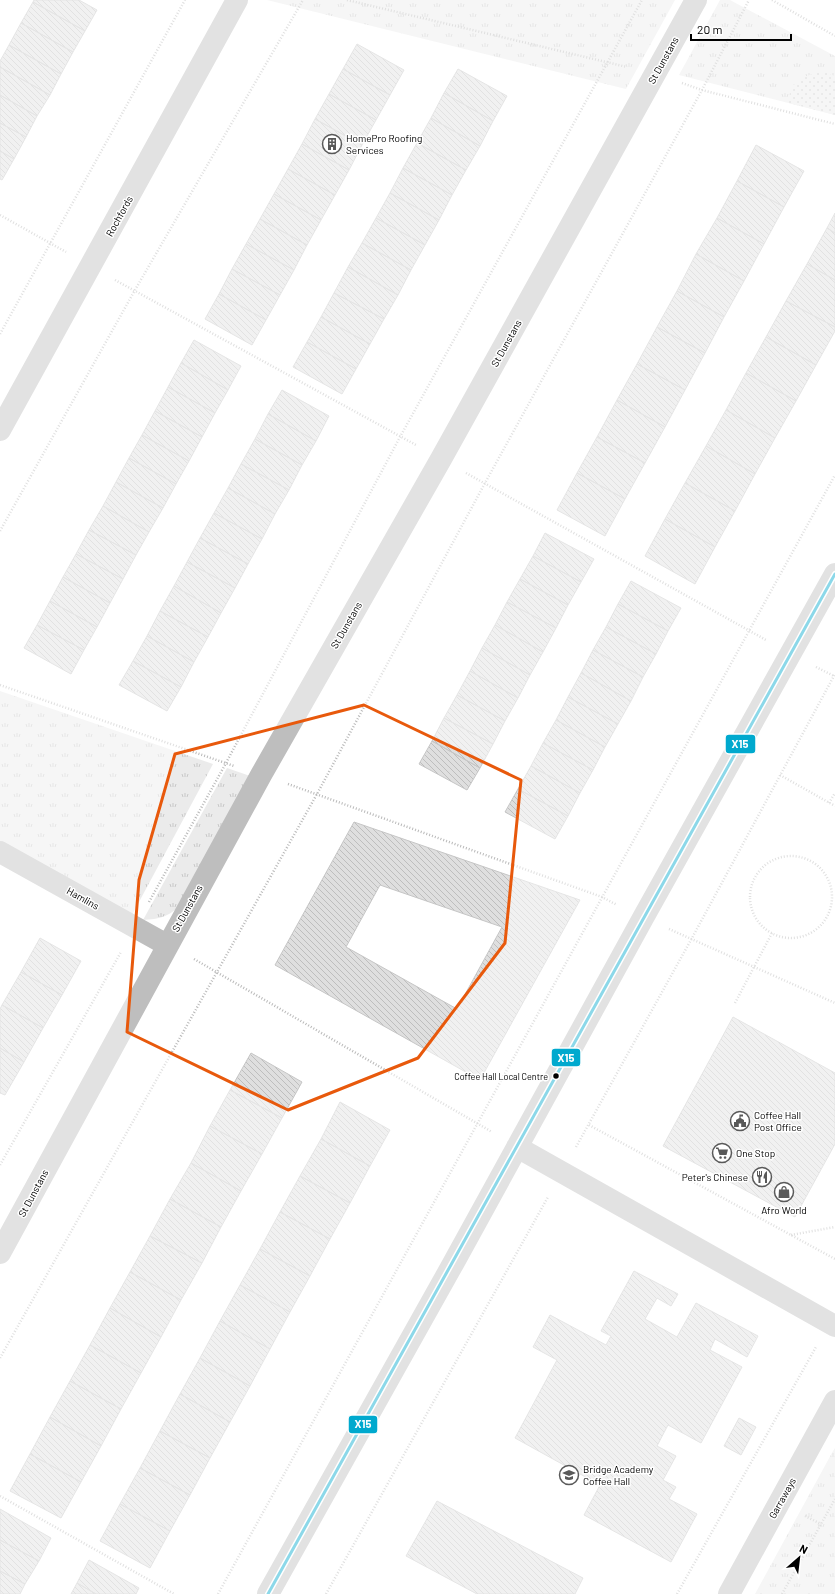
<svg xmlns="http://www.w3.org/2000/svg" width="835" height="1594" viewBox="0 0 835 1594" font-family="Barlow,sans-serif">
  <defs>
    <pattern id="grass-tufts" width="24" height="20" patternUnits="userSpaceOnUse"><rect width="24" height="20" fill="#ebebeb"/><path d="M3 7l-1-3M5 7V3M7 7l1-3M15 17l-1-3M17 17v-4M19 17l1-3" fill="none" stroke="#c8c8c8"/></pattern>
    <pattern id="park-dots" width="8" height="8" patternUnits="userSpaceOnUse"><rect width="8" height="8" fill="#ebebeb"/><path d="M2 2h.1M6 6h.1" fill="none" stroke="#c8c8c8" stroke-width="1.8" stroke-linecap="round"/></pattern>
    <pattern id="building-back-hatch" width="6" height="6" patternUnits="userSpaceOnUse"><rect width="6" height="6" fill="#dfdfdf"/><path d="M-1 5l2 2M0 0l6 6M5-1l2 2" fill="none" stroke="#bebebe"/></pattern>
  </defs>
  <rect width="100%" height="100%" fill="#fff"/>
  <path fill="url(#grass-tufts)" d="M 267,0 L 675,0 L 626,89 Z
    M 720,0 L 730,0 L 835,56 L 835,115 L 679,75 Z
    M 0,691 L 213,764 L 132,915 L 0,842 Z
    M 227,768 L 253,777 L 180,906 C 167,917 160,919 143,920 Z
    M 835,1448 L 835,1594 L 755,1594 L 833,1451 Z"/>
  <path fill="url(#park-dots)" d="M 824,72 L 835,76 L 835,115 L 789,103 C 789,99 789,94 791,90 C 796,78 812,73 824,72 Z"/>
  <path fill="url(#building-back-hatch)" stroke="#c6c6c6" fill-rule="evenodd" d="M 34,0 L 79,0 L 97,10 L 85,31 L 33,2 Z
    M 33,2 L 85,31 L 73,52 L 21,23 Z
    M 21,23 L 73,52 L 61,74 L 9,45 Z
    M 357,44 L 404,70 L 390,95 L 343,69 Z
    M 9,45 L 61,74 L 50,95 L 0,67 L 0,61 Z
    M 0,67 L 50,95 L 37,116 L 0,95 Z
    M 343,69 L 390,95 L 376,120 L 329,94 Z
    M 458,69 L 507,96 L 493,121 L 444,93 Z
    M 444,93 L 493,121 L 480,146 L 431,118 Z
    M 329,94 L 376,120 L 362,145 L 315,119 Z
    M 0,95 L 37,116 L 26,137 L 0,123 Z
    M 431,118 L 480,146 L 466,170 L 417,143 Z
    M 315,119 L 362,145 L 349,170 L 302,144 Z
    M 0,123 L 26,137 L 14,159 L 0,151 Z
    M 417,143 L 466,170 L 452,195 L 403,168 Z
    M 302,144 L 349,170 L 335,195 L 288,169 Z
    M 756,145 L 804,171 L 784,207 L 737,181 Z
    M 0,151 L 14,159 L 2,180 L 0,179 Z
    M 403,168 L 452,195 L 439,220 L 390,193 Z
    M 288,169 L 335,195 L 321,220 L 274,194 Z
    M 737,181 L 784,207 L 764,244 L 717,218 Z
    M 390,193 L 439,220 L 425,245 L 376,218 Z
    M 274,194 L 321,220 L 307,245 L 260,219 Z
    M 835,213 L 835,233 L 827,228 Z
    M 376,218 L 425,245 L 411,270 L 362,243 Z
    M 717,218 L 764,244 L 744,281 L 696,254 Z
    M 260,219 L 307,245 L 294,270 L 246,244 Z
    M 827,228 L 835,233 L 835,280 L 807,264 Z
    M 362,243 L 411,270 L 398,295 L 348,267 Z
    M 246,244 L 294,270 L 280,295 L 232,269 Z
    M 696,254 L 744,281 L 724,317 L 677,291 Z
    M 807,264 L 835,280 L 835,327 L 786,301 Z
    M 348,267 L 398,295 L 384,319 L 334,293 Z
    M 232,269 L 280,295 L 266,320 L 219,294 Z
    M 677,291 L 724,317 L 705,353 L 657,327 Z
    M 334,293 L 384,319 L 370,344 L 321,317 Z
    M 219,294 L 266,320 L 252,345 L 205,319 Z
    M 786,301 L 835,327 L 835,331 L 816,365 L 766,337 Z
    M 321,317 L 370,344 L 356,369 L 307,342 Z
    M 657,327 L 705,353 L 685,390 L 637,364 Z
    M 766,337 L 816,365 L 796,401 L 746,373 Z
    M 194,340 L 241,366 L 228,390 L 181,363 Z
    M 307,342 L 356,369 L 342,394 L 293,367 Z
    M 181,363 L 228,390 L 215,413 L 168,387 Z
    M 637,364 L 685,390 L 665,427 L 617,400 Z
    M 746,373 L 796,401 L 775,438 L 726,410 Z
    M 168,387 L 215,413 L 202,437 L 155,411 Z
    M 282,390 L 329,416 L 316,441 L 268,414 Z
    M 617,400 L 665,427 L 645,463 L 597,437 Z
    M 726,410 L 775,438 L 755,474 L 706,446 Z
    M 155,411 L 202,437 L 189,461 L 142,435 Z
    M 268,414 L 316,441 L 302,465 L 255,439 Z
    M 142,435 L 189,461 L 176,484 L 129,458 Z
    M 597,437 L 645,463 L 625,499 L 577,473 Z
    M 255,439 L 302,465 L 289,490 L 241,464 Z
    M 706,446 L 755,474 L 735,511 L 685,483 Z
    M 129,458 L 176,484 L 163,508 L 116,482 Z
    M 241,464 L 289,490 L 275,514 L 228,488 Z
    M 577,473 L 625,499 L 605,536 L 557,510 Z
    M 116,482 L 163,508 L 149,532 L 103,506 Z
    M 685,483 L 735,511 L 715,547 L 665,519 Z
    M 228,488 L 275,514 L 262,539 L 214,513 Z
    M 103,506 L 149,532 L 136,555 L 89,530 Z
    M 214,513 L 262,539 L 248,564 L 200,538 Z
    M 665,519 L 715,547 L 695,584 L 645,556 Z
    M 89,530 L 136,555 L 123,579 L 76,554 Z
    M 545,533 L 594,559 L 581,582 L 533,556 Z
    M 200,538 L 248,564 L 235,588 L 187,562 Z
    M 76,554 L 123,579 L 110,603 L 63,577 Z
    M 533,556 L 581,582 L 568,605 L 520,579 Z
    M 187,562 L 235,588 L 221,613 L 174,586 Z
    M 63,577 L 110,603 L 97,627 L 50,601 Z
    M 520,579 L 568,605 L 556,628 L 507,602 Z
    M 631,581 L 681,608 L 668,631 L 618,604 Z
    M 174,586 L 221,613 L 208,637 L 160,611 Z
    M 50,601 L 97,627 L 84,650 L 37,625 Z
    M 507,602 L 556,628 L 543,652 L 495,625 Z
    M 618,604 L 668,631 L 656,654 L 606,627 Z
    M 160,611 L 208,637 L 194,662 L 147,636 Z
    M 37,625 L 84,650 L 71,674 L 24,648 Z
    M 495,625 L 543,652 L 530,675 L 482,648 Z
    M 606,627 L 656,654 L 643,677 L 593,650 Z
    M 147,636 L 194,662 L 181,687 L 133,661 Z
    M 482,648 L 530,675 L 518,698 L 470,671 Z
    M 593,650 L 643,677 L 631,701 L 581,673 Z
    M 133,661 L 181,687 L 167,711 L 119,685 Z
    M 470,671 L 518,698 L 505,721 L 457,695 Z
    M 581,673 L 631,701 L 618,724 L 568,697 Z
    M 457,695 L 505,721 L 493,744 L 444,718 Z
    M 568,697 L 618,724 L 605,747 L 556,720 Z
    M 444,718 L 493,744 L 480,768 L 432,741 Z
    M 556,720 L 605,747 L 593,770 L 543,743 Z
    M 432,741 L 480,768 L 467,790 L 419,764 Z
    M 543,743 L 593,770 L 580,793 L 531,766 Z
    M 531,766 L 580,793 L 568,816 L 518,789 Z
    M 518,789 L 568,816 L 555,839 L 505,812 Z
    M 354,822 L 580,900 L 480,1080 L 275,965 ZM 380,885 L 502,927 L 457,1009 L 346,947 Z
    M 40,938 L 81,961 L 62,995 L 21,972 Z
    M 21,972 L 62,995 L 43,1028 L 2,1005 Z
    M 2,1005 L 43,1028 L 24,1062 L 0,1048 L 0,1009 Z
    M 733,1017 L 835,1073 L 835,1144 L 795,1217 L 663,1146 Z
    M 0,1048 L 24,1062 L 5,1095 L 0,1093 Z
    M 251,1053 L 302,1082 L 282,1118 L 230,1090 Z
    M 230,1090 L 282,1118 L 262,1154 L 210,1126 Z
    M 340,1102 L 390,1130 L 370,1166 L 321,1139 Z
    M 210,1126 L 262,1154 L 241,1191 L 191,1163 Z
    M 321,1139 L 370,1166 L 350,1203 L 300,1176 Z
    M 191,1163 L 241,1191 L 221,1227 L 170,1199 Z
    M 300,1176 L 350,1203 L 330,1239 L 280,1212 Z
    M 170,1199 L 221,1227 L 202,1263 L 150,1236 Z
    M 280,1212 L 330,1239 L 310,1276 L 260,1249 Z
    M 150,1236 L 202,1263 L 181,1300 L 130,1272 Z
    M 260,1249 L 310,1276 L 290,1312 L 240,1285 Z
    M 634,1271 L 678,1294 L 671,1306 L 657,1298 L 645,1319 L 677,1337 L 696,1303 L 758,1336 L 747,1357 L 715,1339 L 710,1350 L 742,1367 L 701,1443 L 668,1425 L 657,1446 L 676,1456 L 663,1480 L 676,1487 L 669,1499 L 697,1514 L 671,1562 L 584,1515 L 600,1485 L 515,1438 L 557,1360 L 533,1347 L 550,1315 L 606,1345 L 611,1336 L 601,1331 Z
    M 130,1272 L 181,1300 L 161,1337 L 110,1308 Z
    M 240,1285 L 290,1312 L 270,1349 L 220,1321 Z
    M 110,1308 L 161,1337 L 141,1373 L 90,1345 Z
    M 220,1321 L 270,1349 L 250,1386 L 200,1358 Z
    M 90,1345 L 141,1373 L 121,1409 L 70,1381 Z
    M 200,1358 L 250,1386 L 230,1422 L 180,1394 Z
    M 70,1381 L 121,1409 L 101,1446 L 50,1417 Z
    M 180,1394 L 230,1422 L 210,1458 L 160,1431 Z
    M 50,1417 L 101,1446 L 81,1482 L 30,1454 Z
    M 739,1418 L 756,1427 L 741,1455 L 724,1446 Z
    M 160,1431 L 210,1458 L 190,1495 L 140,1468 Z
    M 30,1454 L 81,1482 L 61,1518 L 10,1491 Z
    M 140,1468 L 190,1495 L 170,1531 L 120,1504 Z
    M 437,1501 L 583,1578 L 575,1594 L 477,1594 L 406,1556 Z
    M 120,1504 L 170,1531 L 150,1568 L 100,1541 Z
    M 0,1509 L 51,1538 L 39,1561 L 0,1540 Z
    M 0,1540 L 39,1561 L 25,1584 L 0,1571 Z
    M 89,1560 L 139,1588 L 136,1594 L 96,1594 L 77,1583 Z
    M 0,1571 L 25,1584 L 20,1594 L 0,1594 Z
    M 77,1583 L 96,1594 L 71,1594 Z"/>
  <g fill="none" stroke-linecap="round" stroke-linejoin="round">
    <path stroke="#b9b9b9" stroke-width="2.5" stroke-dasharray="1 2" stroke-linecap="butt" d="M 347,0 L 627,67
      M 772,0 L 835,36
      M 682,83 L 702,90 L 835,124
      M 0,215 L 66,252
      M 115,280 L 416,445
      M 0,334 L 185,0
      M 466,473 L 766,640
      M 0,531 L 135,290 L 303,0
      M 816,667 L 834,676
      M 0,685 L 234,766
      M 780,775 L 835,806
      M 288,784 L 602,897 L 617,905
      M 829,803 L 835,793
      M750 897a41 41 0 1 1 82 0a41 41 0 1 1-82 0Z
      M 149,902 L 226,763 L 400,437 L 642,0
      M 669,929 L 835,1003
      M 194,959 L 492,1132
      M 735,1003 L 772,933
      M 589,1125 L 835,1259
      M 576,1147 L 692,938 L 835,674
      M 0,1165 L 121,952
      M 791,1235 L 835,1227
      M 0,1358 L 317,794 L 485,483 L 702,90 L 749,0
      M 0,1496 L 174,1594
      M 805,1516 L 821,1524
      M 218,1594 L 835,475
      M 326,1594 L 548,1197
      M 677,1594 L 816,1347
      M 782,1594 L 835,1499"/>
    <path stroke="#bebebe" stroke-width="22" d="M 0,430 L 237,0
      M 0,852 L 167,945
      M 517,1147 L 835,1326
      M 0,1253 L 261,775 L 441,459 L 696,0
      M 268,1594 L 454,1262 L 643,918 L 835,574
      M 729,1594 L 835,1401"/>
    <g stroke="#fff" stroke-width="6">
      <path id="bus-1" d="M 268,1594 C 458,1255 645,914 835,574"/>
    </g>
    <use href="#bus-1" stroke="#00a9ce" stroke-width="3"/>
  </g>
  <path d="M0 0H835V1594H0ZM 364,705 L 521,780 L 505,943 L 418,1058 L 288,1110 L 127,1032 L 139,880 L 175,754 Z" fill="#fff" fill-opacity=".55" fill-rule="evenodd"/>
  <path fill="none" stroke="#e8590c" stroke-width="3" stroke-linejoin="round" d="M 364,705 L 521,780 L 505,943 L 418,1058 L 288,1110 L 127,1032 L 139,880 L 175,754 Z"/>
  <defs>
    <g id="building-ring" transform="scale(1)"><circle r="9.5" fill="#fff" stroke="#595959" stroke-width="1.5"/><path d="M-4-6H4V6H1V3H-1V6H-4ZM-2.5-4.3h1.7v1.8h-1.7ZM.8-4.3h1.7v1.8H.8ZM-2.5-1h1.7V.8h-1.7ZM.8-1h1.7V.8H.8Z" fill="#595959"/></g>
    <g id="civic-ring" transform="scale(1)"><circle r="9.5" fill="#fff" stroke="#595959" stroke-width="1.5"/><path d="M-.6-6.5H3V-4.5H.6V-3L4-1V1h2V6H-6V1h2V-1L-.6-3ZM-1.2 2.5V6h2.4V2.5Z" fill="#595959"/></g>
    <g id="supermarket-ring" transform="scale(1)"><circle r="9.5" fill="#fff" stroke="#595959" stroke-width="1.5"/><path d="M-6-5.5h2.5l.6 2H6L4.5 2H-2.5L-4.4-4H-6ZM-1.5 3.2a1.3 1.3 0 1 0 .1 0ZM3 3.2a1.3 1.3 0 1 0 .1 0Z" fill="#595959"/></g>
    <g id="restaurant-ring" transform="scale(1)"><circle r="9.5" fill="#fff" stroke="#595959" stroke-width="1.5"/><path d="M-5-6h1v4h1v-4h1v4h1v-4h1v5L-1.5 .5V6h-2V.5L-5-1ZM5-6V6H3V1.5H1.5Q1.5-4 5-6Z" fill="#595959"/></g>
    <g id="shop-ring" transform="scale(1)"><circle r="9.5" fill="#fff" stroke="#595959" stroke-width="1.5"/><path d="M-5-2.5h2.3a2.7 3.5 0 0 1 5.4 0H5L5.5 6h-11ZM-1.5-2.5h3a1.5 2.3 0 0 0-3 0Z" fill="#595959"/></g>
    <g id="school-ring" transform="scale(1)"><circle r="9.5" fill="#fff" stroke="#595959" stroke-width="1.5"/><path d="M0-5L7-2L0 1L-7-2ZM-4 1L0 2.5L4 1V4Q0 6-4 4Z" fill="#595959"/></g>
  </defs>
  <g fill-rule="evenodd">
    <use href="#building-ring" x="332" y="144"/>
    <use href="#civic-ring" x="740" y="1121"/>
    <use href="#supermarket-ring" x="722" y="1153"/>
    <use href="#restaurant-ring" x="762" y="1177"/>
    <use href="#shop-ring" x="784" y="1192"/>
    <use href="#school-ring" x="569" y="1475"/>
  </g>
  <circle fill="#000" stroke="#fff" stroke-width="1.5" cx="556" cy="1076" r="3.5"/>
  <g text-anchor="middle" stroke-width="3" stroke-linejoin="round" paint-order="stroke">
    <g font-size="9" fill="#000" stroke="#fff" text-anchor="end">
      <text x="548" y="1080">Coffee Hall Local Centre</text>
    </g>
    <g font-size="10" fill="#000" stroke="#fff">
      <text transform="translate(663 60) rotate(-61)" y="4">St Dunstans</text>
      <text transform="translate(119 216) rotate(-61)" y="4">Rochfords</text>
      <text transform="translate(506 343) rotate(-61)" y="4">St Dunstans</text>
      <text transform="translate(346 625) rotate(-60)" y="4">St Dunstans</text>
      <text transform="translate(83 898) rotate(29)" y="4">Hamlins</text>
      <text transform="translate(187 908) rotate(-61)" y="4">St Dunstans</text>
      <text transform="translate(33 1193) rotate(-62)" y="4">St Dunstans</text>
      <text transform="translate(782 1498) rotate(-61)" y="4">Garraways</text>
    </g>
    <g font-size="10" fill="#000" stroke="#fff" text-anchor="start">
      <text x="346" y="142">HomePro Roofing<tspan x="346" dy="12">Services</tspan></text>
      <text x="754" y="1119">Coffee Hall<tspan x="754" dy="12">Post Office</tspan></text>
      <text x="736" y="1157">One Stop</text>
      <text x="748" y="1181" text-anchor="end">Peter's Chinese</text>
      <text x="784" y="1214" text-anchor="middle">Afro World</text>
      <text x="583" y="1473">Bridge Academy<tspan x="583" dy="12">Coffee Hall</tspan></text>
    </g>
  </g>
  <g stroke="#fff" stroke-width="1.5">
    <rect x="725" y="734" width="31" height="20" rx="4" fill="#00a9ce"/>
    <rect x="551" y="1048" width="30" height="19" rx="4" fill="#00a9ce"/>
    <rect x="348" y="1415" width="30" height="19" rx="4" fill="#00a9ce"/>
  </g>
  <g font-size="11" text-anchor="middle" font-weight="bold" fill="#fff">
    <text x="740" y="748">X15</text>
    <text x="566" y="1062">X15</text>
    <text x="363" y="1428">X15</text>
  </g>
  <g transform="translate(799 1558) rotate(28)" stroke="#ffffff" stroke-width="3" paint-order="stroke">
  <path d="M0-3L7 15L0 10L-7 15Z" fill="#000000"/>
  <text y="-6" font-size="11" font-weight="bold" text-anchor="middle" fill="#000000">N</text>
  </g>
  <path d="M691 34v6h100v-6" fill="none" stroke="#000000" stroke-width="2"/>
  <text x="697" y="34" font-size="12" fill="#000000" stroke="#ffffff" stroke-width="3" paint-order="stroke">20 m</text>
</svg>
